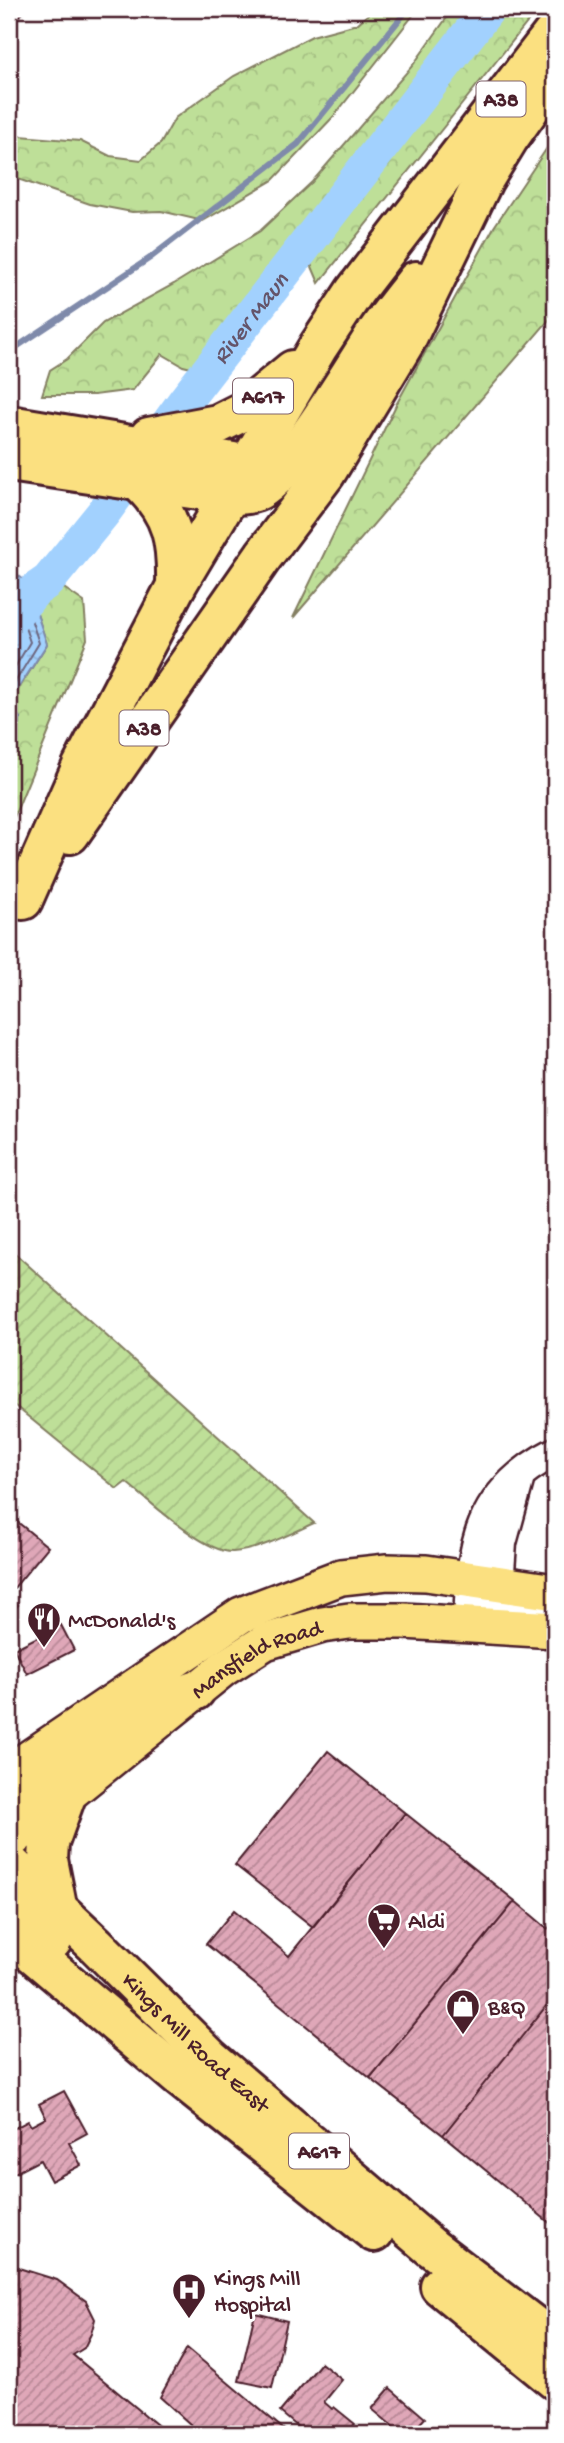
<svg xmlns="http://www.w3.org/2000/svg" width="564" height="2443" viewBox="0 0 564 2443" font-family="'Gochi Hand',sans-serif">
  <defs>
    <pattern id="forest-crowns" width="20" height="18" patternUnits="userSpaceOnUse" patternTransform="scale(1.75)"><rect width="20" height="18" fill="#bedf98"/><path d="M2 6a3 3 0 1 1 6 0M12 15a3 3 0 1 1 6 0" fill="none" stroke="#a5bf83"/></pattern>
    <pattern id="garden-furrows" width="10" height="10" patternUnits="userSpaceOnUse" patternTransform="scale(1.75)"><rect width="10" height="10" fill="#bedf98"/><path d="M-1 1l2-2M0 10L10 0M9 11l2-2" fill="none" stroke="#a5bf83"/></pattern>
    <pattern id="water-ripples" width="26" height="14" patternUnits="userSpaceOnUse" patternTransform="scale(1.75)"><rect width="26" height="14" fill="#a2d1fe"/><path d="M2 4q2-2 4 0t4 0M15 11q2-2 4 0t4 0" fill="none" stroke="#8db3da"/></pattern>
    <pattern id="building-hatch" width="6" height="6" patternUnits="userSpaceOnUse" patternTransform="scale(1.75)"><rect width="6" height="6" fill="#dfa7b8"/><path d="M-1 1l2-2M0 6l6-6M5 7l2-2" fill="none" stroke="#b78796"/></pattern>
  </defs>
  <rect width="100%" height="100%" fill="#fff"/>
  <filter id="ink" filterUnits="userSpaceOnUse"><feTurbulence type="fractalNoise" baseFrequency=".0143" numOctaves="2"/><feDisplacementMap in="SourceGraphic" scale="14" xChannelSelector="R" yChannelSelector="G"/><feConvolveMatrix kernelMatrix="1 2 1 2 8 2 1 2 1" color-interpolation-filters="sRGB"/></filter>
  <g filter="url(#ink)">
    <path fill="url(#forest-crowns)" stroke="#847f62" stroke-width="2" d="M 374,9 L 418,9 L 334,116 L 273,180 L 203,221 L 161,211 L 132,212 L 90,204 L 9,176 L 9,135 L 80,141 L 110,156 L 141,160 L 161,143 L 175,118 L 234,76 L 312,36 L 357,24 Z
      M 453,9 L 538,9 L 319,283 L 308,257 L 221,375 L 183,366 L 162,354 L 133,390 L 94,395 L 42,395 L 50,370 L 67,359 L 103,323 L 174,284 L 260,231 L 312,182 L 413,65 Z
      M 555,136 L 555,313 L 293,618 L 397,403 L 494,227 Z
      M 61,586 L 84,602 L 87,639 L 9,829 L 9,749 L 16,735 L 20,718 L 9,704 L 47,644 L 35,608 Z"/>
    <path fill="url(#garden-furrows)" stroke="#847f62" stroke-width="2" d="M 9,1248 L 314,1523 C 292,1533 257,1551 233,1552 C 205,1553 148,1500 126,1482 L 117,1489 L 9,1401 Z"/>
    <path fill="url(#water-ripples)" stroke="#7f8aaa" stroke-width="2" d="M 9,567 L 35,590 L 35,608 L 47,644 L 9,703 L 20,718 L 16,735 L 9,749 Z"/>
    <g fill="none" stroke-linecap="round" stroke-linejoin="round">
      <path stroke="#6d667f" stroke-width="2" d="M 9,576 L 27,593 L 28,610 L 39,643 L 9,692
        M 9,588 L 19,598 L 20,613 L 30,642 L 9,677"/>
      <path stroke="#7f8aaa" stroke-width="6" d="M 9,352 L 150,258 L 298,144 L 408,9"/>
      <path stroke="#a2d1fe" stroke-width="35" id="s1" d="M 9,621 L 35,590 L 48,581 L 104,512 L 184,402 L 488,9"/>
    </g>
    <path fill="url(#building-hatch)" stroke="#4a1f2b" stroke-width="2" d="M 9,9 L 27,9 L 9,26 Z
      M 9,1515 L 48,1547 L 9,1594 Z
      M 9,1598 L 18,1605 L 9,1617 Z
      M 61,1625 L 74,1650 L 27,1674 L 14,1649 Z
      M 328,1751 L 405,1813 L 313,1927 L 235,1865 Z
      M 405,1813 L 515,1901 L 370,2078 L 206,1944 L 234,1910 L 289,1956 Z
      M 515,1901 L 548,1929 L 555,1919 L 555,1995 L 443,2135 L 370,2078 Z
      M 555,1995 L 555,2220 L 552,2225 L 443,2135 Z
      M 64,2091 L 87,2133 L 69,2143 L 81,2165 L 51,2181 L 40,2160 L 9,2176 L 9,2131 L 28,2121 L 31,2126 L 46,2118 L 39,2104 Z
      M 9,2265 L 57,2280 L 86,2301 L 95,2319 L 91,2334 L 84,2348 L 73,2355 L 168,2434 L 9,2434 Z
      M 255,2313 L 287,2321 L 272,2388 L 239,2381 Z
      M 187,2348 L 288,2433 L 201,2434 L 160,2397 Z
      M 321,2363 L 342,2380 L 324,2402 L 332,2409 L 334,2407 L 355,2424 L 348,2431 L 352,2434 L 304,2434 L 305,2433 L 280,2412 Z
      M 390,2388 L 425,2418 L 410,2434 L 402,2434 L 372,2409 Z"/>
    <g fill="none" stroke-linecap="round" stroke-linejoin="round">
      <g stroke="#4a1f2b" stroke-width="33">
        <path id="minor" d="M 482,1597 L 498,1603 L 555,1610
          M 468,1627 C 470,1546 477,1492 555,1452
          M 496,1628 L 502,1543 L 519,1481"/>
      </g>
      <g stroke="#4a1f2b" stroke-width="40">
        <g id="major">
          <path d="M 9,1772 L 241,1615 L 341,1577 L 387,1572 L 426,1573 L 555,1592"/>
          <path id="s2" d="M 9,1842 L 224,1668 L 265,1642 L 322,1625 L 349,1621 L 404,1621 L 555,1630"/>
        </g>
      </g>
      <g stroke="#4a1f2b" stroke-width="44">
        <g id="highway">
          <path d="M 9,425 L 233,462 L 254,473 L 262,485"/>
          <path d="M 149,437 L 218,424 L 242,412 L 293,370"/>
          <path d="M 9,462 L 212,492 C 226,494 242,497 255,492 C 289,480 354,366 377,332 C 390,314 403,298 416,281"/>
          <path d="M 140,483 C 173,514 177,542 176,586"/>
          <path d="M 70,834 L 264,555 L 326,473 L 405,342 L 484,179 L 509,138 L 555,73"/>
          <path d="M 23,900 L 82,766 L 176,586 L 318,347 L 355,291 L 555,31"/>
          <path d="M 9,1806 L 131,1713 L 195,1691"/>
          <path id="s3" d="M 9,1863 L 96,1945 L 211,2059 L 432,2248 L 555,2342"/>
          <path d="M 9,1902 L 52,1941"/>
          <path d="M 58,1911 L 48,1860 L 49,1843 L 66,1796"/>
          <path d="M 9,1933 L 179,2077 L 374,2232"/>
          <path d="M 440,2286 L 555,2380"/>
        </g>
      </g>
      <use href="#minor" stroke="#fff" stroke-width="28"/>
      <use href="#major" stroke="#fbe080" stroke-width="35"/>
      <use href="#highway" stroke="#fbe080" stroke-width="38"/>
    </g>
  </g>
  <defs>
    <g id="restaurant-pin" transform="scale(1.75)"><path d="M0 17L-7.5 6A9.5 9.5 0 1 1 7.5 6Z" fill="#4a1f2b" stroke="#fff"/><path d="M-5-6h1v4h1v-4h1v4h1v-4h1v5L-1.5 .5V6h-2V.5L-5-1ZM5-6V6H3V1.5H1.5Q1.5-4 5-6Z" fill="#fff"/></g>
    <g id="supermarket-pin" transform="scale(1.75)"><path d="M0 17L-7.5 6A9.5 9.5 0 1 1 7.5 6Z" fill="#4a1f2b" stroke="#fff"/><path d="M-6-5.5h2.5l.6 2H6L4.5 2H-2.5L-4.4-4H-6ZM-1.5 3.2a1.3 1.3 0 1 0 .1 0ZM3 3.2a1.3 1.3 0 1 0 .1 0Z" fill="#fff"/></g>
    <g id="shop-pin" transform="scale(1.75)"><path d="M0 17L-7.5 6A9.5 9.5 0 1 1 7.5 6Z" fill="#4a1f2b" stroke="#fff"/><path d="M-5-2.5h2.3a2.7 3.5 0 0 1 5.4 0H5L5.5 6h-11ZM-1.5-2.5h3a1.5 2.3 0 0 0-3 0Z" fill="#fff"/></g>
    <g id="hospital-pin" transform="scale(1.75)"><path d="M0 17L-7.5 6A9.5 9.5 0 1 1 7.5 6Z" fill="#4a1f2b" stroke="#fff"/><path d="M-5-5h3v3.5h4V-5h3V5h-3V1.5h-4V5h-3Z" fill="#fff"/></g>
  </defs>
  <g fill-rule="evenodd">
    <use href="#restaurant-pin" x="44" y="1619"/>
    <use href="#supermarket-pin" x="384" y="1920"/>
    <use href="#shop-pin" x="463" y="2006"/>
    <use href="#hospital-pin" x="189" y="2290"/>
  </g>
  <g text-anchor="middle" stroke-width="6" stroke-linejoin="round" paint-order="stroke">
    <g fill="#fff" stroke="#80626b" stroke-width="2">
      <rect x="476.5" y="81.5" width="49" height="35" rx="5"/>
      <rect x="233" y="378.5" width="60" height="35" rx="5"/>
      <rect x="119.5" y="710.5" width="49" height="35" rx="5"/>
      <rect x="289" y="2133.5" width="60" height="35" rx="5"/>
    </g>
    <g font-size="21" font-weight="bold" fill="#4a1f2b">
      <text x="501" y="106">A38</text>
      <text x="263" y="403">A617</text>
      <text x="144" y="735">A38</text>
      <text x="319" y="2158">A617</text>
    </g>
    <g font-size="23" fill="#4a1f2b" stroke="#fff" text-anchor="start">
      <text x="68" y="1627">McDonald's</text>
      <text x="408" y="1928">Aldi</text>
      <text x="488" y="2014">B&amp;Q</text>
      <text x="214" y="2285">Kings Mill<tspan x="214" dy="26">Hospital</tspan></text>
    </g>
    <g font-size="23" fill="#4a1f2b" stroke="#fff">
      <text dy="8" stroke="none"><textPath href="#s2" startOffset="310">Mansfield Road</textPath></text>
      <text dy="8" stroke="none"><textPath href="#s3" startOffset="259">Kings Mill Road East</textPath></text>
    </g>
    <g font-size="24" font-style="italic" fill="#64546a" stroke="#fff">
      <text dy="8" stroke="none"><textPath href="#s1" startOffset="388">River Maun</textPath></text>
    </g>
  </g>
  <rect width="564" height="2443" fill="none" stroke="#fff" stroke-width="35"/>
  <rect x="18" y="18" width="529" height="2408" fill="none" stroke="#4a1f2b" stroke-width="2.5" filter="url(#ink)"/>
</svg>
